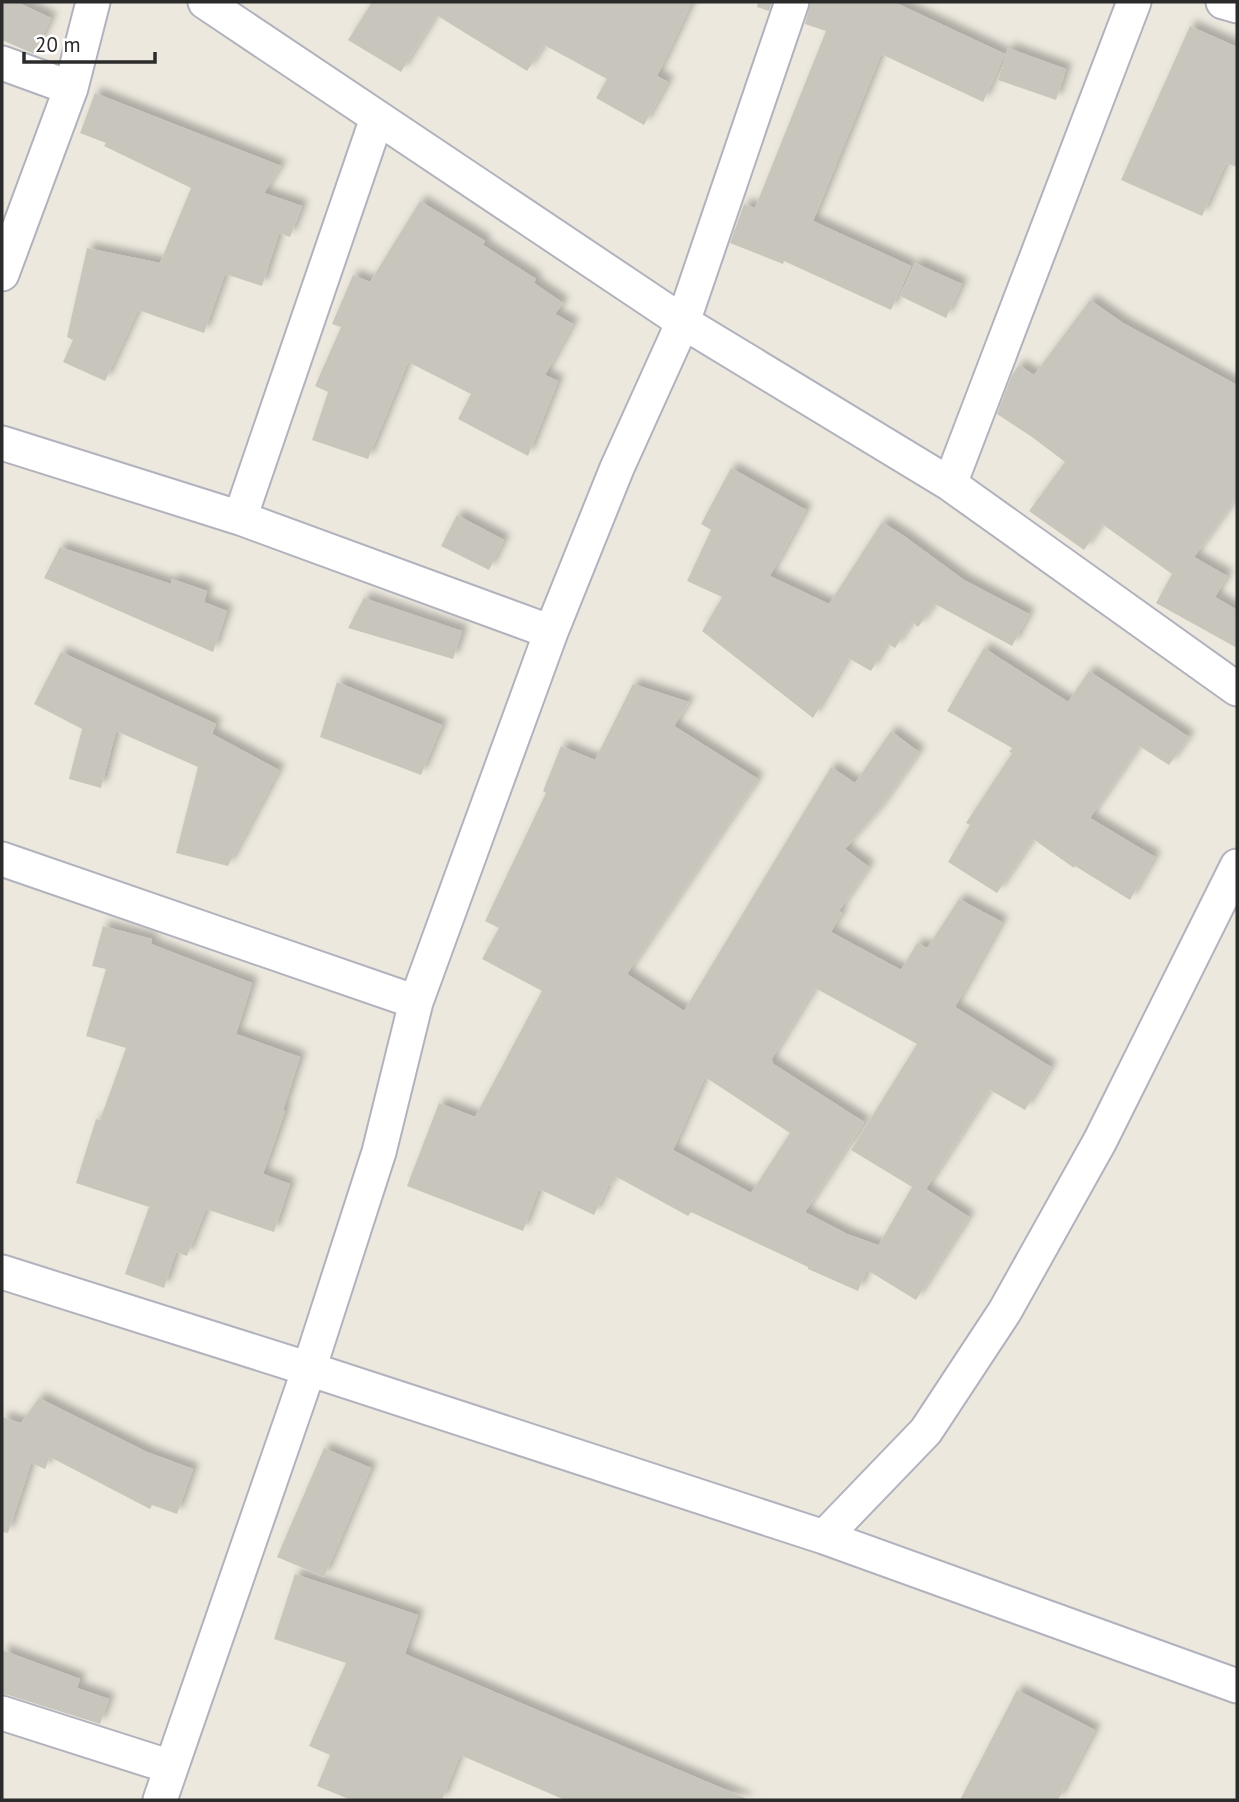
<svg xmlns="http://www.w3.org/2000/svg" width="1239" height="1802" viewBox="0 0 1239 1802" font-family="'PT Sans',sans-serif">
  <defs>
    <filter id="shadow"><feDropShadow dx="6" dy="-6" stdDeviation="3.5" flood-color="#0004"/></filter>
  </defs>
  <rect width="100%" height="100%" fill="#ece8de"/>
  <path fill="#c8c6bc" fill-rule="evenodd" filter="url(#shadow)" d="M 2,2 L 17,2 L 51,18 L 34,54 L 2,40 Z
    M 372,2 L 692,2 L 657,76 L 668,82 L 644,125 L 596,98 L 607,79 L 544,45 L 527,71 L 436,15 L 401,72 L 348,40 Z
    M 758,2 L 772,2 L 769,11 L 757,7 Z
    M 811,2 L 894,2 L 1005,54 L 983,102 L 881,54 L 813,221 L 911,266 L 891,310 L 784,261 L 783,264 L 730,243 L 744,204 L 755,208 L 826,31 L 805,24 Z
    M 1190,26 L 1237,47 L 1237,167 L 1226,163 L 1202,216 L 1121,180 Z
    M 1008,48 L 1066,69 L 1056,100 L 998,80 Z
    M 95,93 L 281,166 L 264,193 L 302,206 L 290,237 L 279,233 L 262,286 L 225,274 L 204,333 L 138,310 L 105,381 L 63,362 L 73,340 L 67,337 L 87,248 L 160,263 L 191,188 L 104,146 L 106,143 L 80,133 Z
    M 420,201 L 485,241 L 483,245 L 536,279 L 534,283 L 563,303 L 555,314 L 573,324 L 545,375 L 558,381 L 528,456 L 458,419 L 471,394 L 408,362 L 368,459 L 312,440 L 328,392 L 315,386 L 341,327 L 332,324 L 353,275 L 370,282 Z
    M 915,263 L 962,284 L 946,318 L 900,296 Z
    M 1090,300 L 1123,323 L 1237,385 L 1237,497 L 1194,557 L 1227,576 L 1215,597 L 1237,610 L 1237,648 L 1156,603 L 1172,574 L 1102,524 L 1084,550 L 1029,511 L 1065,462 L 1032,437 L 997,414 L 1012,375 L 1019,365 L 1034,375 Z
    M 731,468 L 806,510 L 770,576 L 829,604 L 882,522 L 904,536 L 964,580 L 1029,614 L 1012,646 L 935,604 L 918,627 L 912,622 L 895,648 L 887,643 L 871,671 L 848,658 L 813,718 L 702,631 L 722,597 L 687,581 L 711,530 L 701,524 Z
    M 457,515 L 504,540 L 489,570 L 441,546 Z
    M 60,547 L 171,584 L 172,579 L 207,591 L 204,602 L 227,611 L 213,652 L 44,578 Z
    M 364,598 L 462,631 L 453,659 L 348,628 Z
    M 984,648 L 1068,702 L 1089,671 L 1189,737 L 1169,765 L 1139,746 L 1090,818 L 1155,857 L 1130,900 L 1075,866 L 1074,868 L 1033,839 L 997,893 L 948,862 L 970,825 L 966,823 L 1012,753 L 1009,752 L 1012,748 L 947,711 Z
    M 61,652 L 216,724 L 212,734 L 279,770 L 228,866 L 176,853 L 198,767 L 116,731 L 101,788 L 69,779 L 82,729 L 34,704 Z
    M 337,682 L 442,725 L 421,775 L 320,737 Z
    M 633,684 L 689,702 L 674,726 L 758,779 L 627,974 L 684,1011 L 831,767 L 855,783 L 891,731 L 919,752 L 878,811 L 845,849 L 869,867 L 839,911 L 842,913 L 831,932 L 901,970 L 917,943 L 927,948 L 959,899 L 1002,922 L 955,1007 L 1051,1067 L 1025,1110 L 990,1090 L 926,1189 L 969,1217 L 916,1300 L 867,1270 L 858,1291 L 808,1269 L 808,1267 L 691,1212 L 688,1216 L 615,1176 L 611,1185 L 609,1184 L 594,1215 L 539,1189 L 523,1231 L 407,1186 L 439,1103 L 475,1117 L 542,991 L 482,959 L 499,928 L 485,921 L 546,793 L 543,791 L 561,746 L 595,760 ZM 815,988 L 917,1044 L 851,1150 L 912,1187 L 874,1253 L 878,1245 L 847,1234 L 805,1212 L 864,1122 L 772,1063 L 773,1061 L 771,1060 ZM 705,1077 L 790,1133 L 751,1193 L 673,1150 Z
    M 103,926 L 152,939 L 151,944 L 252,983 L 236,1034 L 300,1057 L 283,1110 L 285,1111 L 263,1174 L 290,1184 L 274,1232 L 206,1209 L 187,1256 L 176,1252 L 164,1288 L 125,1274 L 149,1207 L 76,1183 L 96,1119 L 100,1120 L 126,1048 L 86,1036 L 106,969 L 92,966 Z
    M 39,1398 L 147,1452 L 193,1469 L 177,1514 L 152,1505 L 150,1509 L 50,1457 L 45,1469 L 31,1463 L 8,1533 L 2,1532 L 2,1417 L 21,1423 Z
    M 324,1448 L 371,1468 L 324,1577 L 277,1557 Z
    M 295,1574 L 418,1615 L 405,1654 L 750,1800 L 565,1800 L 460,1755 L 442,1800 L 351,1800 L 317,1786 L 330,1755 L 309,1746 L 346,1663 L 274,1639 Z
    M 2,1650 L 80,1679 L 77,1688 L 109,1699 L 100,1724 L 8,1695 L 2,1694 Z
    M 1017,1690 L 1095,1730 L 1058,1800 L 960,1800 Z"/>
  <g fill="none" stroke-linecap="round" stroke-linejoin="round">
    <g stroke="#b1b2be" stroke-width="37">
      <path id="street" d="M 205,2 L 683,322 L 950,484 L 1237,689
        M 1223,2 L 1237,6
        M 2,63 L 71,88
        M 2,274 L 71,88 L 93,2
        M 2,443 L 240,518 L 551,632
        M 950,484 L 1134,2
        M 240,518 L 377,118
        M 2,859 L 416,1002
        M 2,1272 L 309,1369 L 824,1537 L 1237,1686
        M 824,1537 L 926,1431 L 1005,1311 L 1100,1141 L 1237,866
        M 2,1713 L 171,1767
        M 160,1800 L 309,1369 L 379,1152 L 416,1002 L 551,632 L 617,468 L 683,322 L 792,2"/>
    </g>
    <use href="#street" stroke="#fff" stroke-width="33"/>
  </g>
  <rect width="1239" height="1802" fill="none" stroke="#2b2b2b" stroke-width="7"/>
  <path d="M24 52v10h131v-10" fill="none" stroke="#2b2b2b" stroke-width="3.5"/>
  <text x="35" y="52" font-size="21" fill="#2b2b2b" stroke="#ffffff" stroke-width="5" paint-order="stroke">20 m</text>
</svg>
